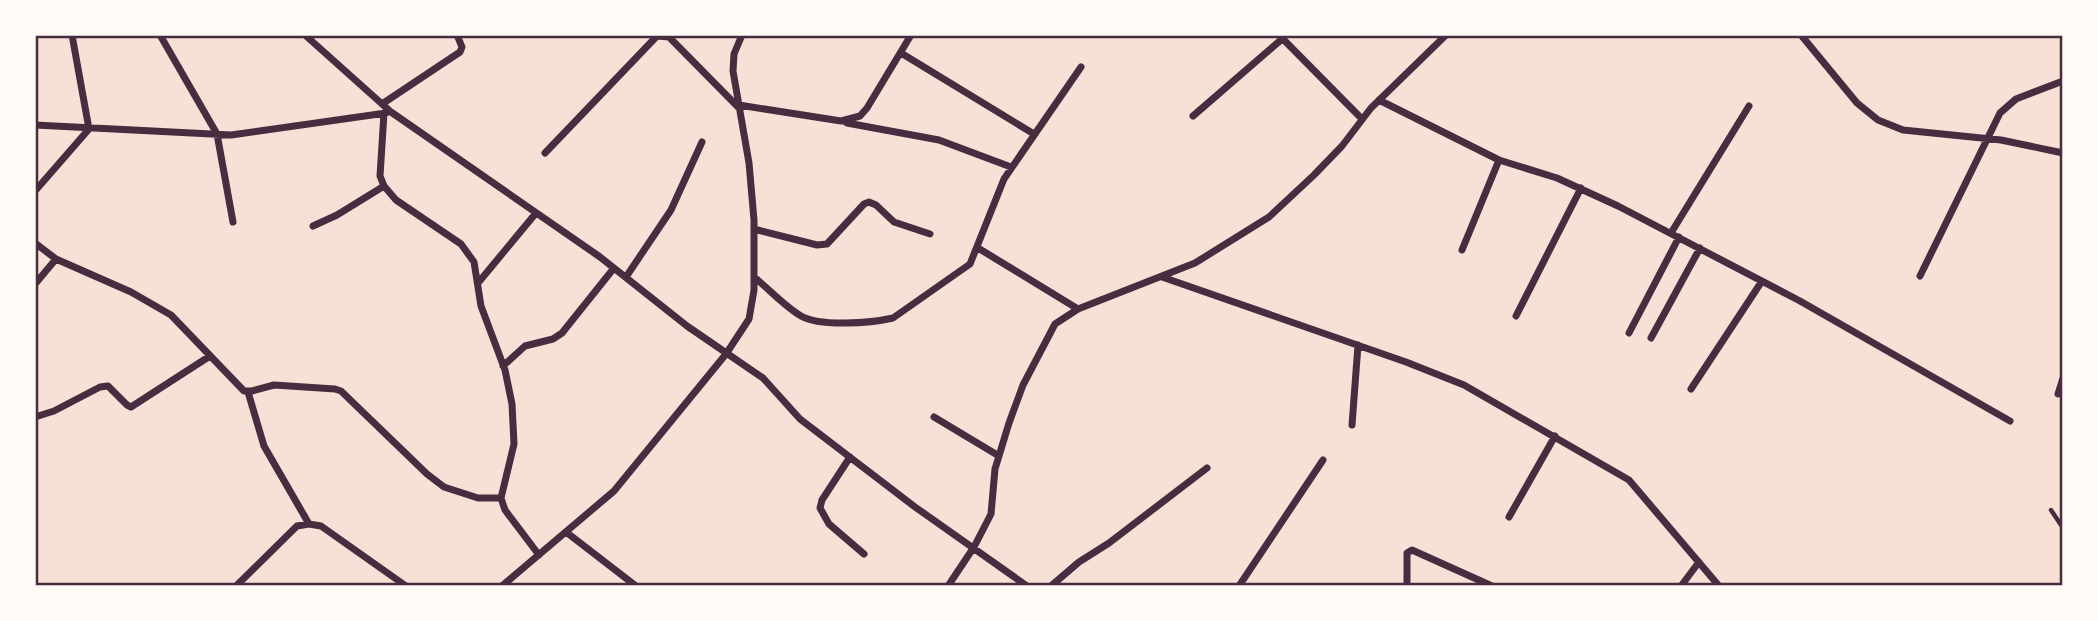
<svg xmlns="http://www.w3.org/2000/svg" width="2098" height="621" viewBox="0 0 2098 621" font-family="'Source Serif 4',serif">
  <rect width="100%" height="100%" fill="#f7e1d7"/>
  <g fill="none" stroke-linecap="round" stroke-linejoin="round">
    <path stroke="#4a2c40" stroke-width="4.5" d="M 2051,510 L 2063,528"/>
    <path stroke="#4a2c40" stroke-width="7" d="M 160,35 L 217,134 L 233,222
      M 305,35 L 391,112 L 600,257 L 687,326 L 763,378 L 800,419 L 915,507 L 1027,586
      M 1801,35 L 1857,103 L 1878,120 L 1903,130 L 2001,140 L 2063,153
      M 1281,37 L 1362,119
      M 901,53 L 1034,134
      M 1379,100 L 1499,160 L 1557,178 L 1618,206 L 1800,301 L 2010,421
      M 382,104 L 460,52 L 462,47 L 457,35
      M 739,105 L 841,121 L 860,116 L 867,108 L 911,35
      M 384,113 L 380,176 L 384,186 L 396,200 L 461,244 L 474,262 L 481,306 L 505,370 L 512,404 L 514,444 L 501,498 L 505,510 L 539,555
      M 1193,116 L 1282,39
      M 847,123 L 939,140 L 1011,167
      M 35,125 L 231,135 L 386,113
      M 545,153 L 657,36 L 669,37 L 740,109
      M 35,191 L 89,129 L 72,35
      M 313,226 L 337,215 L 384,186
      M 754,229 L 817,245 L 827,244 L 864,204 L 869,202 L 876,205 L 894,222 L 930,234
      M 1671,233 L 1749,106
      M 35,243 L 56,259 L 131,292 L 171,315 L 244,391 L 252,391 L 274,385 L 335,389 L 341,391 L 427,474 L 444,487 L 478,498 L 501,498
      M 978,248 L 1078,309
      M 1462,250 L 1499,160
      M 1920,276 L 2000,113 L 2016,99 L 2063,81
      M 626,277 L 671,210 L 702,142
      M 754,277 C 769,289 784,306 801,316 C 820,327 871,323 893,318 L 970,264 L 1004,179 L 1081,67
      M 1162,277 L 1406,362 L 1464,385 L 1629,480 L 1719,586
      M 478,283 L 536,213
      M 35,284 L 56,259
      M 1516,316 L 1581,188
      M 1629,333 L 1679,237
      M 1651,338 L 1700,248
      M 503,366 L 525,346 L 553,339 L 562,333 L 614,268
      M 1691,389 L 1762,281
      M 248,392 L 264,446 L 309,524
      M 2058,394 L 2063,378
      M 35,417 L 54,411 L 100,387 L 108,386 L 127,405 L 131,407 L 210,356
      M 934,417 L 999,456
      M 1352,425 L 1358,345
      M 850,457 L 822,500 L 820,508 L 829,524 L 864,554
      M 1509,517 L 1555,436
      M 566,532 L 636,586
      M 236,586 L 297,526 L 309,524 L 321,526 L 406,586
      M 502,586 L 614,491 L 726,354 L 749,319 L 754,290 L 754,220 L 749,163 L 733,71 L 734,54 L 742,35
      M 948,586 L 974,547 L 991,514 L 995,469 L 1009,423 L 1023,385 L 1055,324 L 1078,309 L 1195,263 L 1269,217 L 1314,175 L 1342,146 L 1371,108 L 1446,35
      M 1051,586 L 1079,562 L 1109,543 L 1207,468
      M 1239,586 L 1323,460
      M 1407,586 L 1407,553 L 1412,550 L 1492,586
      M 1681,586 L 1699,562"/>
  </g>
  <rect width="2098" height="621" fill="none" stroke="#fffaf5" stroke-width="74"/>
  <rect x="37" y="37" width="2024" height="547" fill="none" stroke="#4a2c40" stroke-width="2.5"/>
</svg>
